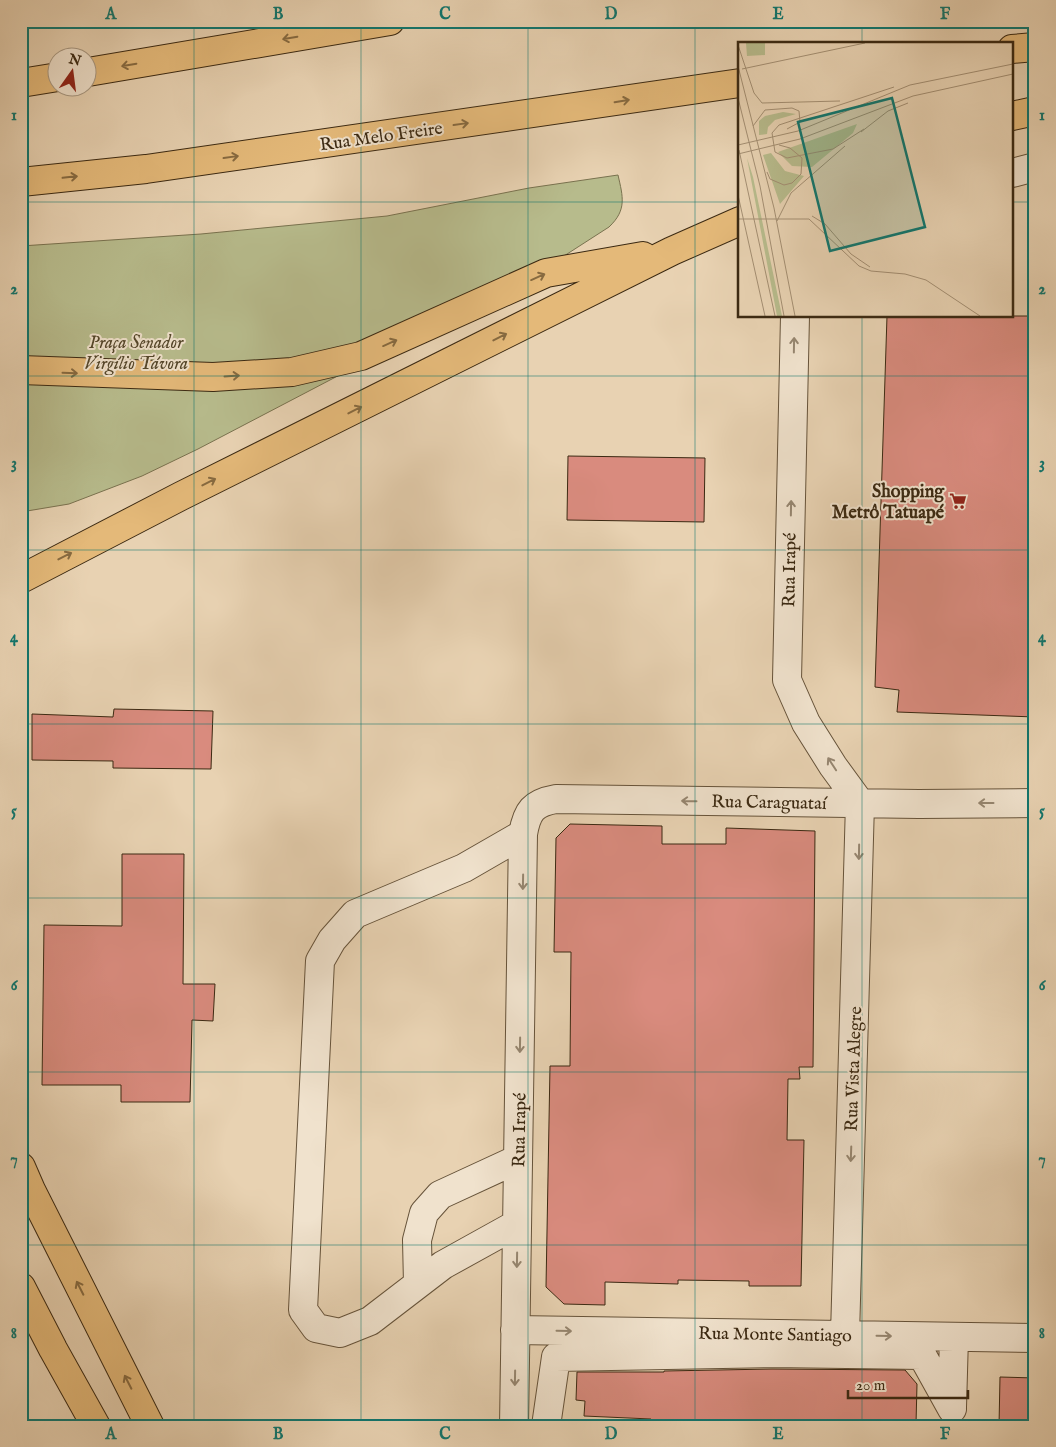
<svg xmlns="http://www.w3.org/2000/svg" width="1056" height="1447" viewBox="0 0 1056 1447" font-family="'IM FELL English',serif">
  <rect width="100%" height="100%" fill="#e8d2b2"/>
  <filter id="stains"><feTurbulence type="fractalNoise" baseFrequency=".004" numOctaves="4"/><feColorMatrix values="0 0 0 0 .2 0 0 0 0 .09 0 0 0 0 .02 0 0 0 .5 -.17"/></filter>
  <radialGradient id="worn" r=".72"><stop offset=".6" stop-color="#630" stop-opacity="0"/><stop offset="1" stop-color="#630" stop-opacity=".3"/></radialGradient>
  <path fill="#b7bb8c" stroke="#79724f" d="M 618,175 C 623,197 627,210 609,227 L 550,265 L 198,449 L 142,476 L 69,504 L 21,512 L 21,246 L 201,234 L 387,216 L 529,188 Z"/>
  <path fill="#d98b7e" stroke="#3b2912" d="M 887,316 L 1035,316 L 1035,717 L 897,712 L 899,690 L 875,687 Z
    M 568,456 L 705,458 L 704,522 L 567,520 Z
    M 114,709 L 213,711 L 211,769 L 113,768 L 113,761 L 32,760 L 32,714 L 113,717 Z
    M 570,824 L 662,826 L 662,844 L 726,844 L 726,828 L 815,831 L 813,1067 L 799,1067 L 800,1079 L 788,1079 L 787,1140 L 804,1140 L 801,1286 L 749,1286 L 749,1281 L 678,1280 L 678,1284 L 605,1282 L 605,1305 L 564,1304 L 546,1287 L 550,1066 L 570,1066 L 571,952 L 554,952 L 556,838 Z
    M 122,854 L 184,854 L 183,984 L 215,984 L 213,1021 L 192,1020 L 190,1102 L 121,1102 L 121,1085 L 42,1085 L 44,925 L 122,926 Z
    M 772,1369 L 905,1370 L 917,1384 L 916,1424 L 752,1421 L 752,1426 L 650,1426 L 651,1419 L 584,1416 L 585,1401 L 576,1400 L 577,1372 L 664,1372 L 664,1371 Z
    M 1000,1377 L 1035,1378 L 1035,1426 L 999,1426 Z"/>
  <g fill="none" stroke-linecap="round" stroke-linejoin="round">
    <g stroke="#66533a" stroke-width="30">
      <path id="minor" d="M 1012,173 L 1035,167
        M 795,316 L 787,680 L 806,723 L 833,766 L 860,803
        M 517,1224 L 443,1265 L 370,1321 L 340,1333 L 316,1328 L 303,1310 L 320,961 L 332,940 L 355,914 L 464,868 L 523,834
        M 418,1284 L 417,1240 L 424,1213 L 440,1195 L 518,1159
        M 515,1330 L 1035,1338
        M 845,1335 L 860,803
        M 952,1407 L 954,1337
        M 514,1426 L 523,834 C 527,811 533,803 556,799 L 919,804 L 1035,803
        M 546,1426 L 556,1357 L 772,1353 L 922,1355 L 952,1409"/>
    </g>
    <g stroke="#3b2912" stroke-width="30">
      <path id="major" d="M 21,1167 L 31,1190 L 150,1426
        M 21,1287 L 53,1349 L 96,1426"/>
    </g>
    <g stroke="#3b2912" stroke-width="30">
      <path id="highway" d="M 1012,49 L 1035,47
        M 88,72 L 390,21
        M 21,83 L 58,77
        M 1012,116 L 1035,111
        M 21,182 L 146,169 L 740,83
        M 21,370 L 213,377 L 292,372 L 361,356 L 546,273 L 643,256
        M 21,579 L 181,496 L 672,251 L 740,221"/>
    </g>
    <use href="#minor" stroke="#f0e2cd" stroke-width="28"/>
    <use href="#major" stroke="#e4b979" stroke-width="28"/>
    <use href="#highway" stroke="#e4b979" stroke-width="28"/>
  </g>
  <defs><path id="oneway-shaft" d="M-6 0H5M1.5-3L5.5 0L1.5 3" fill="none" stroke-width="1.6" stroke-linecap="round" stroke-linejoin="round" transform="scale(1.25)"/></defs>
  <g stroke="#876a40">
    <use href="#oneway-shaft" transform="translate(290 38) rotate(170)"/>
    <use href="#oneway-shaft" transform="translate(129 65) rotate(170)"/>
    <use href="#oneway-shaft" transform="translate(622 101) rotate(-9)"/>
    <use href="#oneway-shaft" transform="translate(461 124) rotate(-8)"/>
    <use href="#oneway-shaft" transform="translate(231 157) rotate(-8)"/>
    <use href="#oneway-shaft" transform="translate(70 177) rotate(-6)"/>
    <use href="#oneway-shaft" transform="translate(538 277) rotate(-24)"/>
    <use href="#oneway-shaft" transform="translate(500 337) rotate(-27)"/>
    <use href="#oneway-shaft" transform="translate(390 343) rotate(-24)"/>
    <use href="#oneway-shaft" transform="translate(70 373) rotate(2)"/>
    <use href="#oneway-shaft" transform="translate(232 376) rotate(-4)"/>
    <use href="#oneway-shaft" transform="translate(355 410) rotate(-27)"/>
    <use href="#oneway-shaft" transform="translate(209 482) rotate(-27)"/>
    <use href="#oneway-shaft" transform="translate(65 556) rotate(-27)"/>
    <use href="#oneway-shaft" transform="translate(80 1288) rotate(-117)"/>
    <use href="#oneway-shaft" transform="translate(128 1382) rotate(-117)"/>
  </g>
  <g stroke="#968670">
    <use href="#oneway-shaft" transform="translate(794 345) rotate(-89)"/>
    <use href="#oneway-shaft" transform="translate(791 508) rotate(-89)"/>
    <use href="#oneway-shaft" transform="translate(832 764) rotate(-123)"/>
    <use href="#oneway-shaft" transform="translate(689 801) rotate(-179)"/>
    <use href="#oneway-shaft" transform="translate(986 803) rotate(180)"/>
    <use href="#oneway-shaft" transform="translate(859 852) rotate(91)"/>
    <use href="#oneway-shaft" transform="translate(523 882) rotate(91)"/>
    <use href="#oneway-shaft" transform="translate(520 1045) rotate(91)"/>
    <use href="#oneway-shaft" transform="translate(851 1154) rotate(92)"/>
    <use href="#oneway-shaft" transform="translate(517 1260) rotate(91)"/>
    <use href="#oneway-shaft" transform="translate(564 1331) rotate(1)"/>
    <use href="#oneway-shaft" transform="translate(884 1336) rotate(1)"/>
    <use href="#oneway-shaft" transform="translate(515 1378) rotate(91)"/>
  </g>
  <path fill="none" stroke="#0f766e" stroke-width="1" stroke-opacity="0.55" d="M 194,21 L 194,1426M 361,21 L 361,1426M 528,21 L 528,1426M 695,21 L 695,1426M 862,21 L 862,44M 21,202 L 740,202M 1012,202 L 1035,202M 862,316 L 862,1426M 21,376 L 1035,376M 21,550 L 1035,550M 21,724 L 1035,724M 21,898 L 1035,898M 21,1072 L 1035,1072M 21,1245 L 1035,1245"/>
  <defs>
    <g id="supermarket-bare" transform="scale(1.35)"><path d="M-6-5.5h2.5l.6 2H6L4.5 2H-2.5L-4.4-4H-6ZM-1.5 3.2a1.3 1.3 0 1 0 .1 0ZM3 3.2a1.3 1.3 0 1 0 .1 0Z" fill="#8f2418" stroke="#f0e2cd" stroke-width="2.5" paint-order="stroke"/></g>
  </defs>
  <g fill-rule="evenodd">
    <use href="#supermarket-bare" x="958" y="501"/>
  </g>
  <g text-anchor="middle" stroke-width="4" stroke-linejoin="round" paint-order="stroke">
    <g font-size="18" fill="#3b2912" stroke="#f0e2cd">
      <text transform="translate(381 136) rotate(-8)" y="6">Rua Melo Freire</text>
      <text transform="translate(789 570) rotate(-89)" y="6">Rua Irapé</text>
      <text transform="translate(769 802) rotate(1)" y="6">Rua Caraguataí</text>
      <text transform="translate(853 1069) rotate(-88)" y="6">Rua Vista Alegre</text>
      <text transform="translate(519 1130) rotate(-89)" y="6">Rua Irapé</text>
      <text transform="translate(775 1334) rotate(1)" y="6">Rua Monte Santiago</text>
    </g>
    <g font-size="18" font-style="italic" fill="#54462a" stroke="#f0e2cd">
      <text x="136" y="348">Praça Senador<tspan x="136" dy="21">Virgílio Távora</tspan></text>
    </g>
    <g font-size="18" font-weight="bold" fill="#3b2912" stroke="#f0e2cd" text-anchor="end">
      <text x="944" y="497">Shopping<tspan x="944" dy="21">Metrô Tatuapé</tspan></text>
    </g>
  </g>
  <g transform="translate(738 42)">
    <rect width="275" height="275" fill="#e8d2b2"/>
    <path d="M 8,1 L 27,1 L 27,13 L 9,14 ZM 45,70 L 58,72 L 37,78 L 30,85 L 29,92 L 21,93 L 21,79 L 27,74 ZM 119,82 L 115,91 L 74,125 L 54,124 L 40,110 ZM 33,111 L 47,129 L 66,134 L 42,162 L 25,113 ZM 9,116 L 15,135 L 44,274 L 39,274 Z" fill="#b7bb8c"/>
    <path fill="none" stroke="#a38e72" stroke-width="1" d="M 0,3 L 16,51 L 24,61 L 102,59M 0,24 L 36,166 L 57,274M 4,27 L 127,1M 0,56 L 22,144 L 46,274M 15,84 L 27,68 L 54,66 L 61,69 L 62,80 L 49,87M 126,87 L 95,107 L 49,116 L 37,110 L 34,91 L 41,83 L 156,45M 123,90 L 150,69 L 170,61M 0,103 L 60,89 L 172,43 L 275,22M 1,108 L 37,274M 0,112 L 62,97 L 175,54 L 275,32M 29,130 L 32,137 L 46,143 L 54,141 L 63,132 L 64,116 L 52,106 L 41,103M 0,153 L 27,274M 74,174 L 87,182 L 113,212 L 132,225M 0,177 L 71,177 L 121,224 L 133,229 L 167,232 L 188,238 L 242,274M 39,179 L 53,151 L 107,104"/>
    <path fill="#0f766e" fill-opacity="0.15" stroke="#0f766e" stroke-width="2.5" d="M 154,56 L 187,185 L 92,209 L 60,80 Z"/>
    <rect width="275" height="275" fill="none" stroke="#3b2912" stroke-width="2.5"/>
  </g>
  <rect width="1056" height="1447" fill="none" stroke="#e8d2b2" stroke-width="55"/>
  <g transform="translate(72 72) rotate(14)"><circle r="24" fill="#f0e2cd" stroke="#a89882"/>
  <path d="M0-4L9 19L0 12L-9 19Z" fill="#8f2418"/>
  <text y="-8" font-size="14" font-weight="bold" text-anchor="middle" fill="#3b2912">N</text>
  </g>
  <path d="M848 1390v8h120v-8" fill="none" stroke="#3b2912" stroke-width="2.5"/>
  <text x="856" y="1390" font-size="15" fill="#3b2912" stroke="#f0e2cd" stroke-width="4" paint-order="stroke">20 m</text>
  <rect x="28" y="28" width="1000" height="1392" fill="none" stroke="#0f766e" stroke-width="2"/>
  <g font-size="16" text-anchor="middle" font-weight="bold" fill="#0f766e">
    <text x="111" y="19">A</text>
    <text x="278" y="19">B</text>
    <text x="445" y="19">C</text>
    <text x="611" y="19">D</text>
    <text x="778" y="19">E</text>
    <text x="945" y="19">F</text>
    <text x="14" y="120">1</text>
    <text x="1042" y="120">1</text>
    <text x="14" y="294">2</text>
    <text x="1042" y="294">2</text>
    <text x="14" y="468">3</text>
    <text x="1042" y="468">3</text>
    <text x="14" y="642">4</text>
    <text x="1042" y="642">4</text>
    <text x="14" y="816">5</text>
    <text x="1042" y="816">5</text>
    <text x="14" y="990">6</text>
    <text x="1042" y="990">6</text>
    <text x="14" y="1164">7</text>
    <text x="1042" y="1164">7</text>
    <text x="14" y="1338">8</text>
    <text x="1042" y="1338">8</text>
    <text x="111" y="1439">A</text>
    <text x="278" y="1439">B</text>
    <text x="445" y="1439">C</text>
    <text x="611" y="1439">D</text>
    <text x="778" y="1439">E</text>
    <text x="945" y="1439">F</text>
  </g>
  <rect width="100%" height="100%" filter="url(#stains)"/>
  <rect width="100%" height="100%" fill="url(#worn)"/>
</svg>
